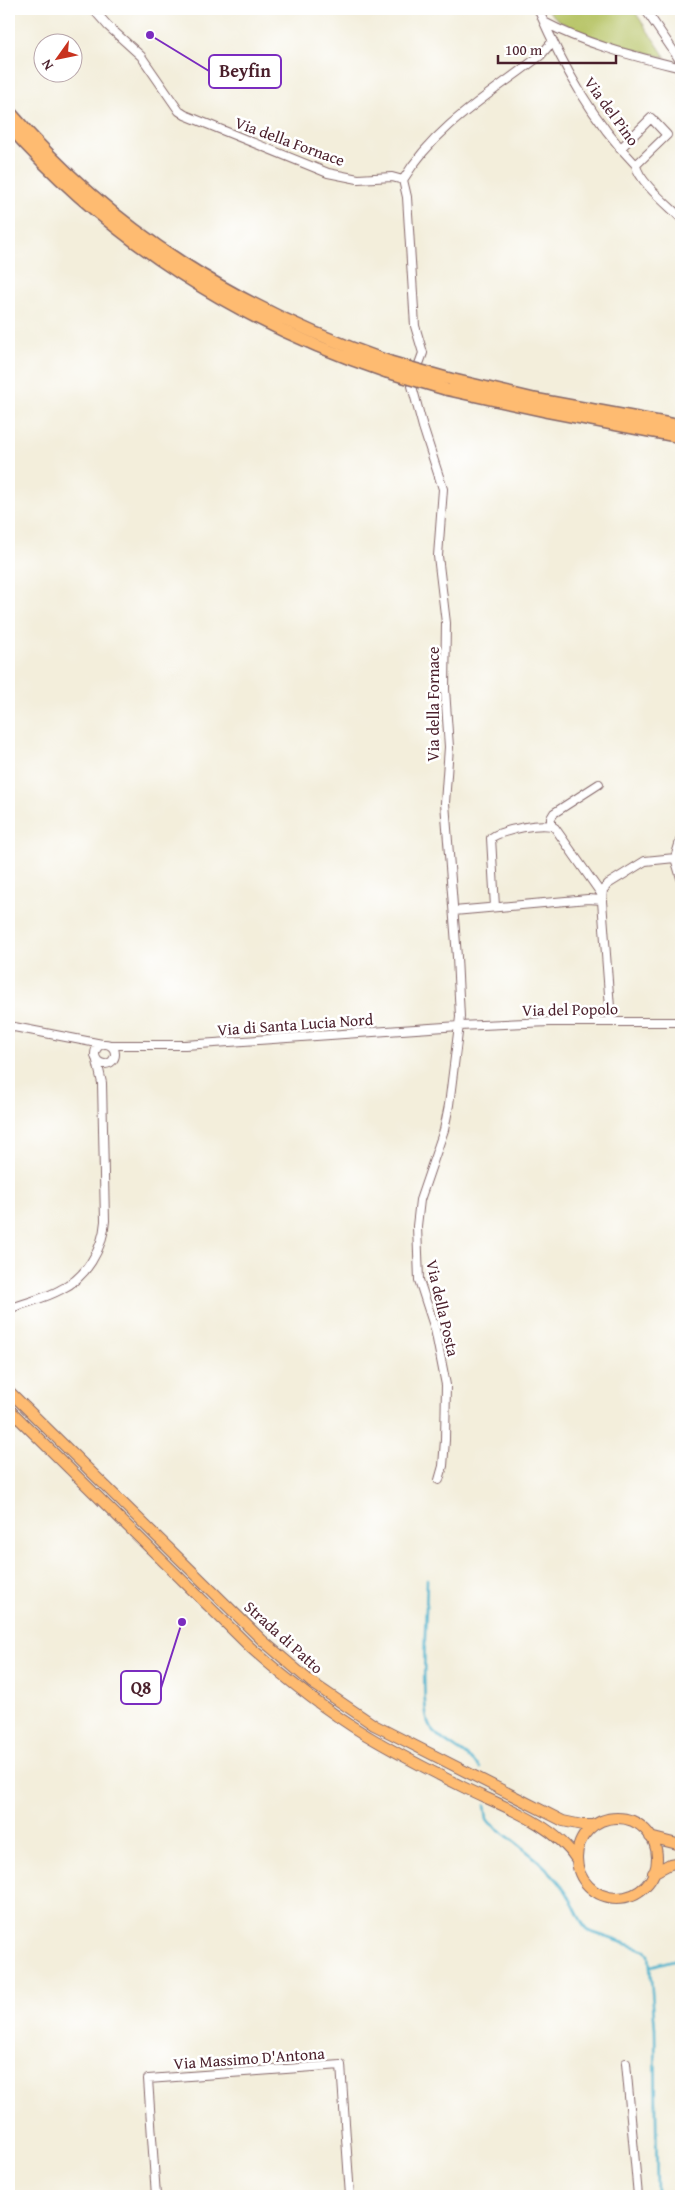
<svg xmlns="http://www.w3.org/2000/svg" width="690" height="2205" viewBox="0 0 690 2205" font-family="'Gentium Book Plus',serif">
  <rect width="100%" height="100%" fill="#fff"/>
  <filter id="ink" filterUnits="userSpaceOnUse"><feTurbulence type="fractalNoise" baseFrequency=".02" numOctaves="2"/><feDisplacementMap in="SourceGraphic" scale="10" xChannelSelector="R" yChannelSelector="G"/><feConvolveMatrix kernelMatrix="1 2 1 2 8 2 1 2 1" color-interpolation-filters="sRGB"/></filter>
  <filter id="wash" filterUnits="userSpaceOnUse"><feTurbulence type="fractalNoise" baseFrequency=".0096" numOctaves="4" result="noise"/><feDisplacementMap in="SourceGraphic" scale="20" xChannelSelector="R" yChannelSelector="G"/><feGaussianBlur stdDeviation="1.12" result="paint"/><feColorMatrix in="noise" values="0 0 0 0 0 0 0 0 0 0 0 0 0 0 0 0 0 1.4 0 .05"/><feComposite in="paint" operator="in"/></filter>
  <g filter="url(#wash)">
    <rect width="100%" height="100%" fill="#f3eedb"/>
    <path fill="#b7c466" stroke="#807248" d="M 547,9 L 633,9 L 666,58 C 634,48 567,36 547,9 Z"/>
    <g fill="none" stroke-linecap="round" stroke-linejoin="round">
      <path stroke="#4eb2cd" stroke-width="2.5" d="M 427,1579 C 427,1604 419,1711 430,1727 C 443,1745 466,1751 480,1768
        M 485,1805 L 487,1819 L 490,1823 C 517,1844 545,1862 565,1890 C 574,1903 578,1919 588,1931 L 645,1950 L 649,1955 L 655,2028 L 657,2196
        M 651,1966 L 681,1958"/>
    </g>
  </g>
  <g filter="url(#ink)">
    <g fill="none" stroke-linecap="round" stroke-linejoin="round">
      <g stroke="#856769" stroke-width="10">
        <path id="minor" d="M 93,9 L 108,26 L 141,56 L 179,111 L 185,115 L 328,173 L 358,179 L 392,177 L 403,180
          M 538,9 C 563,66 592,120 636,165 C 638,181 669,206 681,218
          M 645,9 L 681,62
          M 544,22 C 587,45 634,56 681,68
          M 620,149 L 651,118 L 667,135 L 636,165
          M 403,180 C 436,125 491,94 541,55 L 552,42
          M 403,180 L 407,197 L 415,326 L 423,353 L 419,364
          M 412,386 L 423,427 L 443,489 L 438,556 L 446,623 L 445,689 L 449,747 L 445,803 L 457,957 L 460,1017 L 449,1105 L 444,1130 L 420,1200 L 417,1226 L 419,1280 L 435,1329 L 446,1385 L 445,1440 L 443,1466 L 439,1480
          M 551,825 L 551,818 L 554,813 L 599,784
          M 681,838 L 675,858 L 681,878
          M 495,907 L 491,838 C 499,831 547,820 555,828 L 602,895
          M 454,911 L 588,899 L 602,900
          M 611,1021 L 602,901 L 603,890 L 608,884 L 645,861 L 675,858
          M 9,1026 L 102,1044
          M95 1054a10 10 0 1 1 20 0a10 10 0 1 1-20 0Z
          M 110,1045 L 185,1045 L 459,1026 L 550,1022 L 681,1022
          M 9,1309 C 26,1302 44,1299 60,1290 C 86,1278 103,1249 105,1221 L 102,1083 L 97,1061
          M 626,2063 L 638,2196
          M 156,2196 L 148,2079 L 341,2065 L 350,2196"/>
      </g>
      <g stroke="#856769" stroke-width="12">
        <path id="major" d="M 9,1391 L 262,1640 L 311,1682 L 374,1725 L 563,1821 L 582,1825 L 594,1825
          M 9,1409 L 251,1648 C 287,1680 325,1710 366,1735 C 398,1754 431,1771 463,1787 C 501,1806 554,1823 577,1860
          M577 1858a40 40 0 1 1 80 0a40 40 0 1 1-80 0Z
          M 650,1837 L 681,1845
          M 653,1873 L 670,1864 L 681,1862"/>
      </g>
      <g stroke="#856769" stroke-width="14">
        <path id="highway" d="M 9,111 C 113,233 240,310 390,362
          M 9,126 C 111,241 241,324 387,372
          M 450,379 L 534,399 L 681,426
          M 445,389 L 545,411 L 681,437"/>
      </g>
      <use href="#minor" stroke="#fff" stroke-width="8"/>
      <use href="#major" stroke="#febb71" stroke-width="10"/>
      <use href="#highway" stroke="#febb71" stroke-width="11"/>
      <g stroke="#856769" stroke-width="14" stroke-linecap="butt">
        <path id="highway-bridge" d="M 390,362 L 450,379
          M 387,372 L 445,389"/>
      </g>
      <use href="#highway-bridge" stroke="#febb71" stroke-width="11"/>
    </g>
  </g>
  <g text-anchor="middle" stroke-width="5" stroke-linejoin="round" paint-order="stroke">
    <g font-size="16" fill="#4a1f2b" stroke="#fff">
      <text transform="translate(612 111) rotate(54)" y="6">Via del Pino</text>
      <text transform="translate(290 141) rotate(20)" y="6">Via della Fornace</text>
      <text transform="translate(433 704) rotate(-90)" y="6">Via della Fornace</text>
      <text transform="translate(570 1009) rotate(-1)" y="6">Via del Popolo</text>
      <text transform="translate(295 1024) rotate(-4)" y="6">Via di Santa Lucia Nord</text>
      <text transform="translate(443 1308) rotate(77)" y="6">Via della Posta</text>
      <text transform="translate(284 1637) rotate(42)" y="6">Strada di Patto</text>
      <text transform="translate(249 2058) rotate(-4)" y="6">Via Massimo D'Antona</text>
    </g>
  </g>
  <path fill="none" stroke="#7b2cbf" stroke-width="2" d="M150 35L209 71M182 1622L161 1688"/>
  <g fill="#7b2cbf" stroke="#fff" stroke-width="2">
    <circle cx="150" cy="35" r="5"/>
    <circle cx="182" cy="1622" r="5"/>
  </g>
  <g fill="#fff" stroke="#7b2cbf" stroke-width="2">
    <rect x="209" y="55" width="72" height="33" rx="5"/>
    <rect x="121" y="1671" width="40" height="33" rx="5"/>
  </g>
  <g font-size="18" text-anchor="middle" font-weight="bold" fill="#4a1f2b">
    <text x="245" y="77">Beyfin</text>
    <text x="141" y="1694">Q8</text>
  </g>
  <rect width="690" height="2205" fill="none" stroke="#fff" stroke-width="30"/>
  <g transform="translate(58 58) rotate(237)"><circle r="24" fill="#ffffff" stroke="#b7a5aa"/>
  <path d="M0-4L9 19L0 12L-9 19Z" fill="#c8321e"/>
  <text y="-8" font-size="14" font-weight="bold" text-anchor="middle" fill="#4a1f2b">N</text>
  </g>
  <path d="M498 55v8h118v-8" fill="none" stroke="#4a1f2b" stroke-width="2.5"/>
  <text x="505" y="55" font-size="15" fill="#4a1f2b" stroke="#ffffff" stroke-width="4" paint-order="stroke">100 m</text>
</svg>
